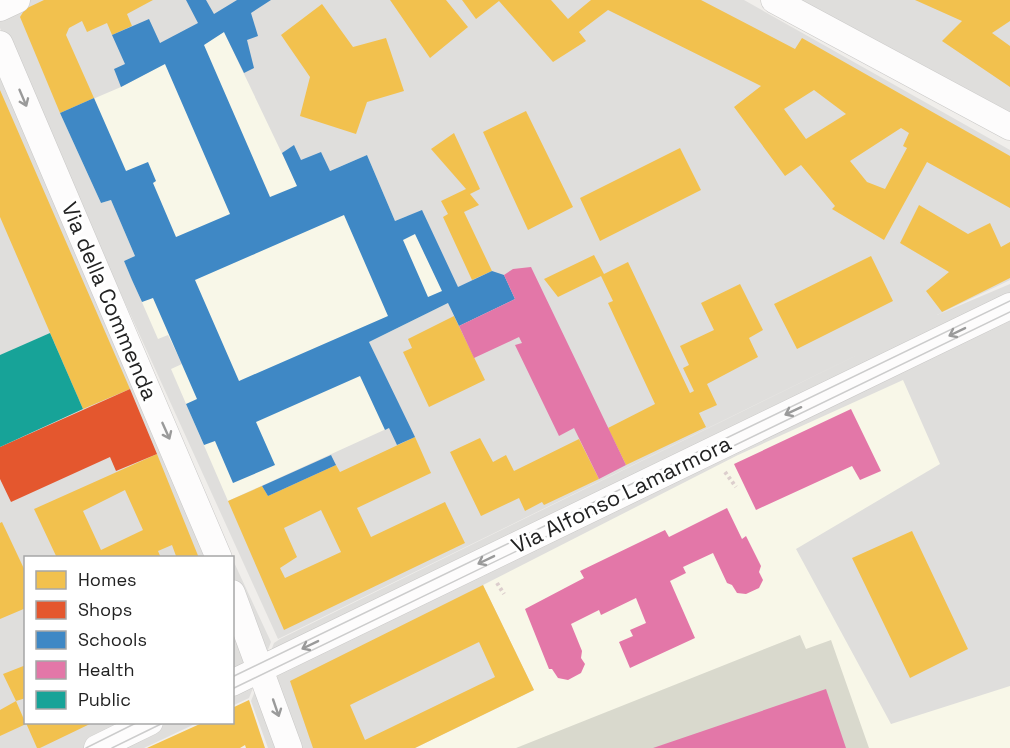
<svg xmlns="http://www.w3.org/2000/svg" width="1010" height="748" viewBox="0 0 1010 748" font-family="'Space Grotesk',sans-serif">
  <rect width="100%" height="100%" fill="#f0eeeb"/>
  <path fill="#dfdedc" d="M 29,0 L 744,0 L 1010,150 L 1010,280 L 937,315 L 1010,284 L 1010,748 L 268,748 L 251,701 L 274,643 L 280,639 L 863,352 L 278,639 L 0,28 L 0,13 Z
    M 788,0 L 1010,0 L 1010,122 Z
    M 0,50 L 232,558 L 26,558 L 26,722 L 197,723 L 144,748 L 0,748 Z
    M 232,558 L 271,642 L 249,698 L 232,706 Z"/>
  <path fill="#f8f7e8" d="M 224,32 L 297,185 L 367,155 L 395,221 L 407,216 L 448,303 L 369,342 L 406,420 L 228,501 L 171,369 L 182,364 L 168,335 L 158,339 L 124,261 L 135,256 L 111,200 L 101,203 L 60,113 L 121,87 Z
    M 903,380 L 940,464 L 796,549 L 891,724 L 1010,686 L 1010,748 L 415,748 L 534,690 L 483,585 L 738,455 Z"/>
  <path fill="#d9d9cd" d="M 800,635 L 806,649 L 831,640 L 869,748 L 516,748 Z"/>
  <path fill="#f2c14e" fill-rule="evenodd" d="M 44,0 L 153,0 L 127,14 L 132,26 L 112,35 L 107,23 L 87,32 L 82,21 L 69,28 L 66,35 L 94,98 L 60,113 L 20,17 L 25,9 Z
    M 390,0 L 446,0 L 468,27 L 430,58 Z
    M 462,0 L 551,0 L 568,19 L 591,0 L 701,0 L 795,49 L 802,38 L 1010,156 L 1010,208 L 927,162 L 884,240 L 832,209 L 835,206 L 801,165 L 785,176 L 734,107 L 761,86 L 608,10 L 579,32 L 586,41 L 553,62 L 499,1 L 476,19 ZM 814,90 L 846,114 L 806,139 L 784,109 ZM 901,128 L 909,133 L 903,146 L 907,148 L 885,189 L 867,182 L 850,161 Z
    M 915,0 L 1010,0 L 1010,21 L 992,33 L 1010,46 L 1010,87 L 942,41 L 962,21 Z
    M 322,4 L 353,47 L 386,38 L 404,91 L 367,102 L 356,134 L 300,116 L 310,77 L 281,35 Z
    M 0,90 L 130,389 L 83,409 L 0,217 Z
    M 526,111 L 573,207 L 528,230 L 483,132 Z
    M 454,133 L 480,189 L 470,194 L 479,205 L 464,212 L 492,271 L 472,280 L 443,217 L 448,214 L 441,201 L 466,189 L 431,149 Z
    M 680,148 L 701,190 L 600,241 L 580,198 Z
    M 919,205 L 968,234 L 990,223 L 1001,247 L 1010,242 L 1010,278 L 942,312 L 926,291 L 949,272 L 900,243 Z
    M 594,255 L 604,274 L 628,262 L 690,393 L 694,391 L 683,368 L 689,365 L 680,346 L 714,330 L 701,303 L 740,284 L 763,330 L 749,338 L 758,357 L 707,384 L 717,405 L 699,413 L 706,427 L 626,465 L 608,428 L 655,404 L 608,303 L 613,301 L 601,276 L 558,297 L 544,279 Z
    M 871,256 L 893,301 L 797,349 L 774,304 Z
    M 454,316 L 485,380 L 429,407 L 403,352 L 412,348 L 408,339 Z
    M 415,437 L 431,473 L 357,508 L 371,537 L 445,502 L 465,543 L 284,630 L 228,501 L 262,486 L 268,496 L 336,465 L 340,472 ZM 321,510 L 341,552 L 285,578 L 280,568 L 297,557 L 284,528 Z
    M 480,438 L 493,462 L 506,455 L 514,471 L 579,439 L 599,479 L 544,505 L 542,502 L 525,511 L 519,498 L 481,516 L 450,452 Z
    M 157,454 L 199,558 L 172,558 L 176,556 L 172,545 L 158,551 L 161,558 L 57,558 L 34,509 ZM 125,490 L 143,530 L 101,550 L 83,511 Z
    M 2,522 L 26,573 L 26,608 L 0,619 L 0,523 Z
    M 912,531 L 968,649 L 910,678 L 852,558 Z
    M 483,585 L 534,690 L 415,748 L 313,748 L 290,681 ZM 479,642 L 495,677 L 365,740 L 350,705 Z
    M 26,665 L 26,698 L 16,701 L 3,674 Z
    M 249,700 L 265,748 L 246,748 L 245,745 L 240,748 L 147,748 L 202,723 L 232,723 L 232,708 Z
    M 16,701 L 26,724 L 0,736 L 0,710 Z
    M 26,723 L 92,723 L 40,748 L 37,748 Z"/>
  <path fill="#e4572e" d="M 130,389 L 157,454 L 116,471 L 110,457 L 11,502 L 0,479 L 0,447 Z"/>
  <path fill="#3f88c5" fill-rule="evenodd" d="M 186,0 L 206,0 L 214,14 L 237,0 L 271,0 L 251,13 L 258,36 L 247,40 L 254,68 L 244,73 L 224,32 L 204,45 L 270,197 L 297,186 L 282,153 L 294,145 L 301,160 L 321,152 L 330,171 L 367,155 L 395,221 L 422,210 L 458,287 L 492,271 L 504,275 L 515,299 L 459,326 L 448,303 L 369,342 L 415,437 L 397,445 L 389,428 L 385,430 L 360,376 L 256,422 L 275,465 L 233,483 L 215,441 L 204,445 L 186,404 L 197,399 L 153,298 L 142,302 L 132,280 L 124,261 L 135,256 L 111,200 L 101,203 L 60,113 L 94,98 L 126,171 L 148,162 L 156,181 L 153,183 L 176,237 L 230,214 L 165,64 L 121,87 L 114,69 L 125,64 L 112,35 L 149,19 L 160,43 L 198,23 ZM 344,215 L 388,316 L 239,381 L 195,280 ZM 415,234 L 442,291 L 428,297 L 403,240 Z
    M 331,455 L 336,465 L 268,496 L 262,486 Z"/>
  <path fill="#e377a8" d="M 531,267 L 626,465 L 599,479 L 574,428 L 559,436 L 515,345 L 522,343 L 519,337 L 474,358 L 459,326 L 515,299 L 504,275 L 513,269 Z
    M 851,409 L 881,471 L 860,480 L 852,466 L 756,510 L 734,464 Z
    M 727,508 L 742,539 L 746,536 L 761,566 L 759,572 L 763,580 L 759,588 L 746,594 L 737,593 L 732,585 L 727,583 L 713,553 L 683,567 L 686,573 L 670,581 L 695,638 L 630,668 L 619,642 L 633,636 L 630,630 L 646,623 L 636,598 L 601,615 L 599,610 L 571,624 L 582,651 L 581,658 L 585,664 L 581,673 L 568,680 L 558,678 L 552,669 L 549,669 L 525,609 L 584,578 L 580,571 L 665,530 L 669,537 Z
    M 826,689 L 846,748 L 653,748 Z"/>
  <path fill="#17a398" d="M 50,333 L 83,409 L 0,447 L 0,355 Z"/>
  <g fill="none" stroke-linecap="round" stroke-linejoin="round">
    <g stroke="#c9c8c7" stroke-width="27">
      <path id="minor" d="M 774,0 L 1010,127
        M 0,8 L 17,0
        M 0,44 L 219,558
        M 232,593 L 289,748
        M 232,683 L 1010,306
        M 97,748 L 150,722"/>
    </g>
    <path stroke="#dccecd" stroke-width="4" stroke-dasharray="3 3" stroke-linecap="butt" d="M 725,472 L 736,487
      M 497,583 L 504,594"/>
    <use href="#minor" stroke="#fdfcfc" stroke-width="26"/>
    <path stroke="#ccc" stroke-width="1.5" d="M 232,677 L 1010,301
      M 232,689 L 1010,312
      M 86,748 L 138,722
      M 112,748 L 165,722"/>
  </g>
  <defs><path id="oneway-shaft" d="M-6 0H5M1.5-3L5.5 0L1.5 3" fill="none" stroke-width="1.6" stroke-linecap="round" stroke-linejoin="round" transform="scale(1.5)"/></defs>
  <g stroke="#9a9a9a">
    <use href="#oneway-shaft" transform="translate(23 98) rotate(67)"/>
    <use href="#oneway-shaft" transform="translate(957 332) rotate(154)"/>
    <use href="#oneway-shaft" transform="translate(793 411) rotate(155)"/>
    <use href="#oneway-shaft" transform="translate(166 431) rotate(66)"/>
    <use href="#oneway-shaft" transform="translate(486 560) rotate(154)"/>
    <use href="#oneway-shaft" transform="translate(310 645) rotate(154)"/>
    <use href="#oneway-shaft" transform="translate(276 708) rotate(71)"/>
  </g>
  <g text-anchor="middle" stroke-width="6" stroke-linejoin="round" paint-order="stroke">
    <g font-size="22" fill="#222" stroke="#fff">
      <text transform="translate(110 301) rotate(67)" y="8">Via della Commenda</text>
      <text transform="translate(621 494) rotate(-26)" y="8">Via Alfonso Lamarmora</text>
    </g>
  </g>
  <rect x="24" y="556" width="210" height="168" fill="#ffffff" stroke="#a7a7a7" stroke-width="1.5"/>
  <rect x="36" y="571" width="30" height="18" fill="#f2c14e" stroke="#a7a7a7" stroke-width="1.5"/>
  <text x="78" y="586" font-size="18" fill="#222222">Homes</text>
  <rect x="36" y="601" width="30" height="18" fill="#e4572e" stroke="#a7a7a7" stroke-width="1.5"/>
  <text x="78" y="616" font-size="18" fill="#222222">Shops</text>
  <rect x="36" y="631" width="30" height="18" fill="#3f88c5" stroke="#a7a7a7" stroke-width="1.5"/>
  <text x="78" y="646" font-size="18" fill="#222222">Schools</text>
  <rect x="36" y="661" width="30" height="18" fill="#e377a8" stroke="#a7a7a7" stroke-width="1.5"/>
  <text x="78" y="676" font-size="18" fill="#222222">Health</text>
  <rect x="36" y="691" width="30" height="18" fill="#17a398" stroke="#a7a7a7" stroke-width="1.5"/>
  <text x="78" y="706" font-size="18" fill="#222222">Public</text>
</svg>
